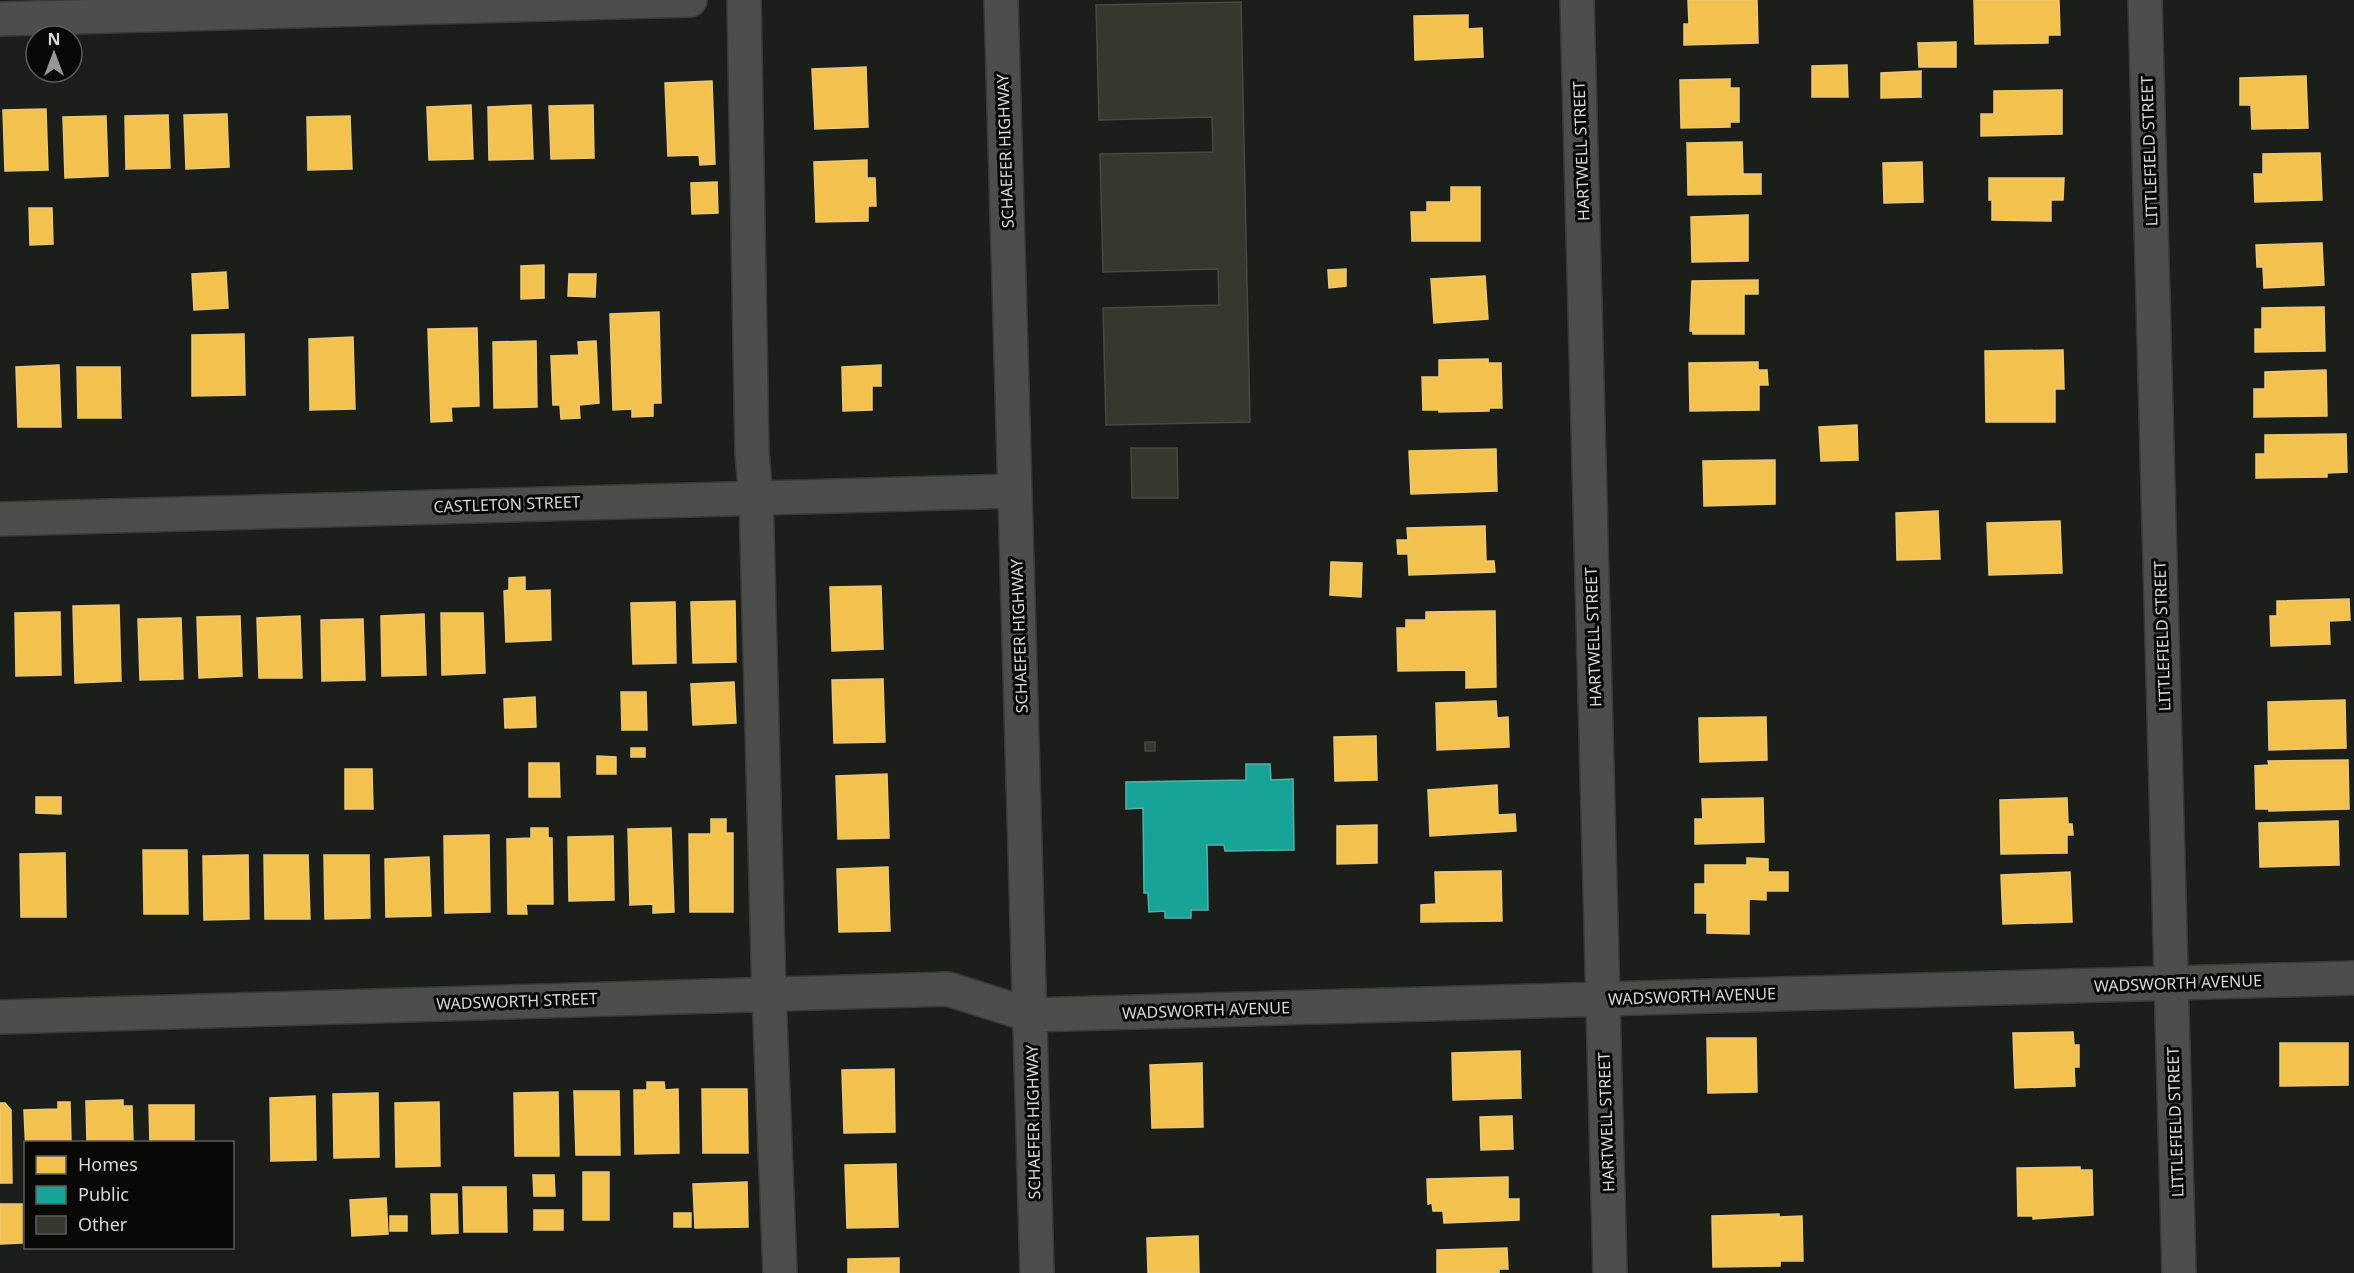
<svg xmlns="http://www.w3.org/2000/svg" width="2354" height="1273" viewBox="0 0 2354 1273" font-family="'Noto Sans',sans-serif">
  <rect width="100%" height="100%" fill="#1c1e1a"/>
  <path fill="#f2c14e" stroke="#eac877" stroke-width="1.5" d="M 1688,0 L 1757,0 L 1758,43 L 1684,45 L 1684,24 L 1689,24 Z
    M 1974,0 L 2059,0 L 2060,35 L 2048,35 L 2048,43 L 1975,44 Z
    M 1468,15 L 1468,29 L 1482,28 L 1483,57 L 1415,60 L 1414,16 Z
    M 1956,42 L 1956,67 L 1919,67 L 1918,43 Z
    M 1847,65 L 1848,97 L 1812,97 L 1812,66 Z
    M 866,67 L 868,127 L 815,129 L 812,69 Z
    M 1921,71 L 1921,97 L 1881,98 L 1881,73 Z
    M 2306,76 L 2308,128 L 2252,129 L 2251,105 L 2240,105 L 2240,78 Z
    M 1730,79 L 1730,88 L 1739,88 L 1739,122 L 1730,122 L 1730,127 L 1681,128 L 1680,80 Z
    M 712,81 L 715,164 L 700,165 L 699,155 L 668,156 L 665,83 Z
    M 2062,90 L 2062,134 L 1981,136 L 1981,114 L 1994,114 L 1994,91 Z
    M 471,105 L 473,159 L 429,160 L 427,107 Z
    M 531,105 L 533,159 L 489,160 L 488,107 Z
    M 593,105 L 594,158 L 551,159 L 549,106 Z
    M 46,109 L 48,170 L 5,171 L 3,110 Z
    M 227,114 L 229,167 L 186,169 L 184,115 Z
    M 168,115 L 170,168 L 126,169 L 125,116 Z
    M 106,116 L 108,176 L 65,178 L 63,117 Z
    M 350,116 L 352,169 L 308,170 L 307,117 Z
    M 1742,142 L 1743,174 L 1761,174 L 1761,194 L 1688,195 L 1687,143 Z
    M 2320,153 L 2322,200 L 2255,202 L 2254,174 L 2263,174 L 2263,154 Z
    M 867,160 L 867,178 L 875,178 L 876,206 L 868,206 L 868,221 L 816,222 L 814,162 Z
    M 1922,162 L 1923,202 L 1884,203 L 1883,163 Z
    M 1989,178 L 2064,178 L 2063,200 L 2051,200 L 2051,221 L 1992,220 L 1992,200 L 1989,200 Z
    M 717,182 L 718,213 L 692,214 L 691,183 Z
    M 1451,187 L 1480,187 L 1480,241 L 1412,241 L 1411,212 L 1427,212 L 1427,202 L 1451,202 Z
    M 29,208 L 52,208 L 53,244 L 30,245 Z
    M 1748,215 L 1748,261 L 1692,262 L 1691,217 Z
    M 2322,243 L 2324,285 L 2264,288 L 2263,267 L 2257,267 L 2256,245 Z
    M 544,265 L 544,298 L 521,299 L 521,266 Z
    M 1346,269 L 1346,286 L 1329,288 L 1328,270 Z
    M 226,272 L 228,308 L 194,310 L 192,274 Z
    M 569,274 L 596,274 L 595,297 L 568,296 Z
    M 1485,276 L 1488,319 L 1434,323 L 1431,279 Z
    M 1758,280 L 1758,294 L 1744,294 L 1744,334 L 1693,334 L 1693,331 L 1690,331 L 1692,281 Z
    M 2324,307 L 2325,351 L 2255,352 L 2255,329 L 2262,329 L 2262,308 Z
    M 659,312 L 661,403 L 653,403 L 653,416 L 632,417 L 632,409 L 613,410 L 610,314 Z
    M 477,328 L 479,406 L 451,407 L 452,421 L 431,422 L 428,329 Z
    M 244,334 L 245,395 L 192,396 L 192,335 Z
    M 353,337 L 355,409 L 310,410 L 309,339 Z
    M 536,341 L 537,407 L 494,408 L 493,342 Z
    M 596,341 L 599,403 L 579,405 L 580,418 L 561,419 L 560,405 L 553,405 L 551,356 L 579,355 L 578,342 Z
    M 2063,350 L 2064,389 L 2055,389 L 2055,422 L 1986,422 L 1985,351 Z
    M 1488,359 L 1488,363 L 1501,363 L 1502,408 L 1489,408 L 1489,411 L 1439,412 L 1439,410 L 1423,410 L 1422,377 L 1439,377 L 1439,360 Z
    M 1758,362 L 1758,370 L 1767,370 L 1768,385 L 1759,385 L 1759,410 L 1690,411 L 1689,363 Z
    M 59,365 L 61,427 L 18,427 L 16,367 Z
    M 881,365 L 881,386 L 872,386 L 872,410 L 843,411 L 842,367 Z
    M 77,367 L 120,367 L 121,418 L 78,418 Z
    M 2326,370 L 2327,416 L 2254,417 L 2254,389 L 2265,389 L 2265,372 Z
    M 1857,425 L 1858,460 L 1821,461 L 1819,427 Z
    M 2346,434 L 2347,472 L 2327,473 L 2327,477 L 2256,478 L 2256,454 L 2265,454 L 2265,435 Z
    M 1496,449 L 1497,491 L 1411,494 L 1409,451 Z
    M 1775,460 L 1775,504 L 1704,506 L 1703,461 Z
    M 1938,511 L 1940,559 L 1897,560 L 1896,513 Z
    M 2060,521 L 2062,573 L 1989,575 L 1987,523 Z
    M 1485,526 L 1486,561 L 1494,561 L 1495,572 L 1409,575 L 1408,554 L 1398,554 L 1397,540 L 1408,540 L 1407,528 Z
    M 1331,562 L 1362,563 L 1361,597 L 1330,595 Z
    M 525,577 L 525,591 L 550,590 L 551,640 L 506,642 L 504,591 L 509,590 L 509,578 Z
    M 881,586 L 883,649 L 832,651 L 830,587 Z
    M 2349,599 L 2350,620 L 2329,621 L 2330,644 L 2271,646 L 2270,616 L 2277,616 L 2277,601 Z
    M 735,601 L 736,662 L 693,663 L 691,602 Z
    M 675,602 L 676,663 L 633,664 L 631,603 Z
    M 119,605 L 121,681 L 75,683 L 73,606 Z
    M 1495,611 L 1496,687 L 1466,688 L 1466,670 L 1398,671 L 1397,628 L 1406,628 L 1406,620 L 1426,620 L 1426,612 Z
    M 60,612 L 61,675 L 16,676 L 15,613 Z
    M 441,613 L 483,613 L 485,673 L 442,675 Z
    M 424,614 L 426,675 L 382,676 L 381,616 Z
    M 240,616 L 242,676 L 199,678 L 197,617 Z
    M 300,616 L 302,678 L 259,678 L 257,618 Z
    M 181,618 L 183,679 L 140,680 L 138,619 Z
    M 363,619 L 365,680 L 322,681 L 321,620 Z
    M 883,679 L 885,742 L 834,743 L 832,680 Z
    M 734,682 L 736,723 L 693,725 L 691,684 Z
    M 621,692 L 646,692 L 647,730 L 622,730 Z
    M 535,697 L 536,727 L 505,728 L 504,699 Z
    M 2345,700 L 2346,748 L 2269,750 L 2268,702 Z
    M 1496,701 L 1497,718 L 1508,717 L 1509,747 L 1437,750 L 1436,703 Z
    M 1766,717 L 1767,760 L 1700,762 L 1699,718 Z
    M 1376,736 L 1377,780 L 1335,781 L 1334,737 Z
    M 631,748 L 645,748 L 645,757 L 631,757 Z
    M 597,756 L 616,757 L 616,774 L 597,774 Z
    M 2348,760 L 2349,809 L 2269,811 L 2269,809 L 2256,809 L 2255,766 L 2269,765 L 2268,761 Z
    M 529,763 L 559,763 L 560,797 L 529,797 Z
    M 345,769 L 372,769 L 373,809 L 345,809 Z
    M 887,774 L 889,838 L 838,839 L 836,776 Z
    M 1497,785 L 1498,815 L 1515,814 L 1516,831 L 1430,836 L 1428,790 Z
    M 36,797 L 61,797 L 61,814 L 36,813 Z
    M 1763,798 L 1764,842 L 1695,844 L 1695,819 L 1703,819 L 1702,799 Z
    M 2067,798 L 2068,824 L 2072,824 L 2073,835 L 2067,835 L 2067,853 L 2001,854 L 2000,800 Z
    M 711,819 L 726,819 L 726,833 L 733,833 L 733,912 L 690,912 L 689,834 L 711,834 Z
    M 2338,821 L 2339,865 L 2260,867 L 2259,823 Z
    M 1377,825 L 1377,863 L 1337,864 L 1337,826 Z
    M 531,828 L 548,828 L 548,838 L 552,838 L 553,904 L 526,904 L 527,914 L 508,914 L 507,839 L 531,838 Z
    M 671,828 L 674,912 L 653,913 L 653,904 L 630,905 L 628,829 Z
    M 489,835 L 490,912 L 445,913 L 444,836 Z
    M 613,836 L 614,900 L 569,901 L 568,837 Z
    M 143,850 L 187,850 L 188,914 L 144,914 Z
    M 65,853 L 66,917 L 21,917 L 20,854 Z
    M 248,855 L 249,919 L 204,920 L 203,856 Z
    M 264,855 L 308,855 L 310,919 L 265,919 Z
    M 324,855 L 369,855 L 370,918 L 325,919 Z
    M 429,857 L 431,916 L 386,917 L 385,859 Z
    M 1747,858 L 1768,859 L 1768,872 L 1788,872 L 1788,891 L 1766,891 L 1766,900 L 1749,899 L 1749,934 L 1707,933 L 1707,913 L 1695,913 L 1695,884 L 1705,884 L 1705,865 L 1747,865 Z
    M 888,867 L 890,931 L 839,932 L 837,869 Z
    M 1501,871 L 1502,921 L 1421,922 L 1421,905 L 1436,904 L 1435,872 Z
    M 2070,872 L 2072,922 L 2003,924 L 2001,875 Z
    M 2073,1032 L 2074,1045 L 2079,1045 L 2079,1067 L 2074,1067 L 2075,1086 L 2015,1088 L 2013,1033 Z
    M 1707,1038 L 1756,1038 L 1757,1092 L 1708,1093 Z
    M 2280,1043 L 2348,1043 L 2348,1085 L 2280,1086 Z
    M 1520,1051 L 1521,1098 L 1453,1100 L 1452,1053 Z
    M 1202,1063 L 1203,1127 L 1152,1128 L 1150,1065 Z
    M 894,1069 L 895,1132 L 844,1133 L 842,1070 Z
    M 647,1082 L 664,1082 L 665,1090 L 678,1089 L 679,1153 L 635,1154 L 634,1090 L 647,1090 Z
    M 702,1089 L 747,1089 L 748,1153 L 703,1153 Z
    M 574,1091 L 619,1091 L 620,1155 L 576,1155 Z
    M 558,1092 L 559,1156 L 515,1156 L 514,1093 Z
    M 378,1093 L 379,1157 L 334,1158 L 333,1094 Z
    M 315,1096 L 316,1160 L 271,1161 L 270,1098 Z
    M 123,1100 L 123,1106 L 132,1106 L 133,1142 L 87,1142 L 86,1101 Z
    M 58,1102 L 70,1102 L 71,1142 L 26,1142 L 26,1154 L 24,1110 L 58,1109 Z
    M 439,1102 L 440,1166 L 396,1167 L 395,1103 Z
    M 0,1103 L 5,1103 L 11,1110 L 12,1183 L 0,1183 Z
    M 149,1105 L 194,1105 L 194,1142 L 150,1142 Z
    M 1512,1116 L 1513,1149 L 1481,1150 L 1480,1117 Z
    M 896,1164 L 898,1227 L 847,1228 L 845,1165 Z
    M 2080,1167 L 2080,1170 L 2092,1170 L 2093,1215 L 2033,1219 L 2033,1216 L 2018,1216 L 2017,1168 Z
    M 583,1172 L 609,1172 L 609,1220 L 583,1220 Z
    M 533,1175 L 554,1175 L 555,1196 L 534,1196 Z
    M 1508,1177 L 1508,1199 L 1519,1199 L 1519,1220 L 1444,1223 L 1443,1211 L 1433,1211 L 1432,1203 L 1428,1204 L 1427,1179 Z
    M 747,1182 L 748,1227 L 695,1228 L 693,1184 Z
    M 463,1187 L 506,1187 L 507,1232 L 464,1232 Z
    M 431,1194 L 457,1194 L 458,1233 L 432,1234 Z
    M 386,1198 L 388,1234 L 352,1236 L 350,1200 Z
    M 0,1204 L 22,1204 L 22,1243 L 0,1244 Z
    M 534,1210 L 563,1210 L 563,1230 L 534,1230 Z
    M 674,1213 L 691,1213 L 691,1227 L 674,1227 Z
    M 1779,1214 L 1779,1217 L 1802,1216 L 1803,1261 L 1780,1261 L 1780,1266 L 1713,1267 L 1712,1216 Z
    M 390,1216 L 407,1216 L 407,1231 L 390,1231 Z
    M 1198,1236 L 1199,1273 L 1148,1273 L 1147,1238 Z
    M 1507,1248 L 1508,1269 L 1499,1269 L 1499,1273 L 1437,1273 L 1437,1250 Z
    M 899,1258 L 899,1273 L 848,1273 L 848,1259 Z"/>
  <path fill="#17a398" stroke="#51b4ab" stroke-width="1.5" d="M 1246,764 L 1270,764 L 1271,780 L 1293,779 L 1294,850 L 1225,851 L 1224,845 L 1207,845 L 1208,910 L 1191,910 L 1191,918 L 1165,918 L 1165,911 L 1149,912 L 1148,893 L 1144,893 L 1143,808 L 1126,809 L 1126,782 L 1246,780 Z"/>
  <path fill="#36382e" stroke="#474945" stroke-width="1.5" d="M 1241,2 L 1250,422 L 1106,425 L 1103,308 L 1219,305 L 1218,269 L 1103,272 L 1100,154 L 1213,152 L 1212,117 L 1099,120 L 1096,5 Z
    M 1131,448 L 1177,448 L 1178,498 L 1132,498 Z
    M 1145,742 L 1155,742 L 1155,751 L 1145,751 Z"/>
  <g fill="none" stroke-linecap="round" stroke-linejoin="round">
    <g stroke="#383a37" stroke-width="36">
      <path id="minor" d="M 744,0 L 752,453 L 756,497 L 769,994 L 780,1273
        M 1001,0 L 1037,1273
        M 1577,0 L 1610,1273
        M 2145,0 L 2179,1273
        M 0,19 L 690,0
        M 0,519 L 1015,491
        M 0,1017 L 948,989 L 1030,1015 L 2354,978"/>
    </g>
    <use href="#minor" stroke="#4d4e4b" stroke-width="33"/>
  </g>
  <g text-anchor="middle" stroke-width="6" stroke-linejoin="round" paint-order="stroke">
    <g font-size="16" fill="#d9dad6" stroke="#080806">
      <text transform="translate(1005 151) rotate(-92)" y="6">SCHAEFER HIGHWAY</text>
      <text transform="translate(1581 151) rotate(-92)" y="6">HARTWELL STREET</text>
      <text transform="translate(2149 151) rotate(-92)" y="6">LITTLEFIELD STREET</text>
      <text transform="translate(507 504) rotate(-2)" y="6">CASTLETON STREET</text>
      <text transform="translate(1019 636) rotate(-92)" y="6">SCHAEFER HIGHWAY</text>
      <text transform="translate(2162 636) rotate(-92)" y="6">LITTLEFIELD STREET</text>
      <text transform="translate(1593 637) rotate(-92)" y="6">HARTWELL STREET</text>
      <text transform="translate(2178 983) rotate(-2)" y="6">WADSWORTH AVENUE</text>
      <text transform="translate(1692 996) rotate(-2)" y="6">WADSWORTH AVENUE</text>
      <text transform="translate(517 1001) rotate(-2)" y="6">WADSWORTH STREET</text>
      <text transform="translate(1206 1010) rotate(-2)" y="6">WADSWORTH AVENUE</text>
      <text transform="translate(1033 1122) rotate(-91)" y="6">SCHAEFER HIGHWAY</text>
      <text transform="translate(1606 1122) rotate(-92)" y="6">HARTWELL STREET</text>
      <text transform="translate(2175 1122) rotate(-92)" y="6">LITTLEFIELD STREET</text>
    </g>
  </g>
  <rect x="24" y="1141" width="210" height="108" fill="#080806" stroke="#5c5c59" stroke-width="1.5"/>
  <rect x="36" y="1156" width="30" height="18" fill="#f2c14e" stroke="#5c5c59" stroke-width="1.5"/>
  <text x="78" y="1171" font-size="18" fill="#d9dad6">Homes</text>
  <rect x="36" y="1186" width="30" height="18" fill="#17a398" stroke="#5c5c59" stroke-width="1.5"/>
  <text x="78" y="1201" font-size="18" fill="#d9dad6">Public</text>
  <rect x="36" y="1216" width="30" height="18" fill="#36382e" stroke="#5c5c59" stroke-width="1.5"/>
  <text x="78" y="1231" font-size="18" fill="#d9dad6">Other</text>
  <g transform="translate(54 54)"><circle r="28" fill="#080806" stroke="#5c5c59" stroke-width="1.5"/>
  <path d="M0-4.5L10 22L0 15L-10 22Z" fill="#979894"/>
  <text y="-9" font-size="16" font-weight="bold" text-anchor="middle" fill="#d9dad6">N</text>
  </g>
</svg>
